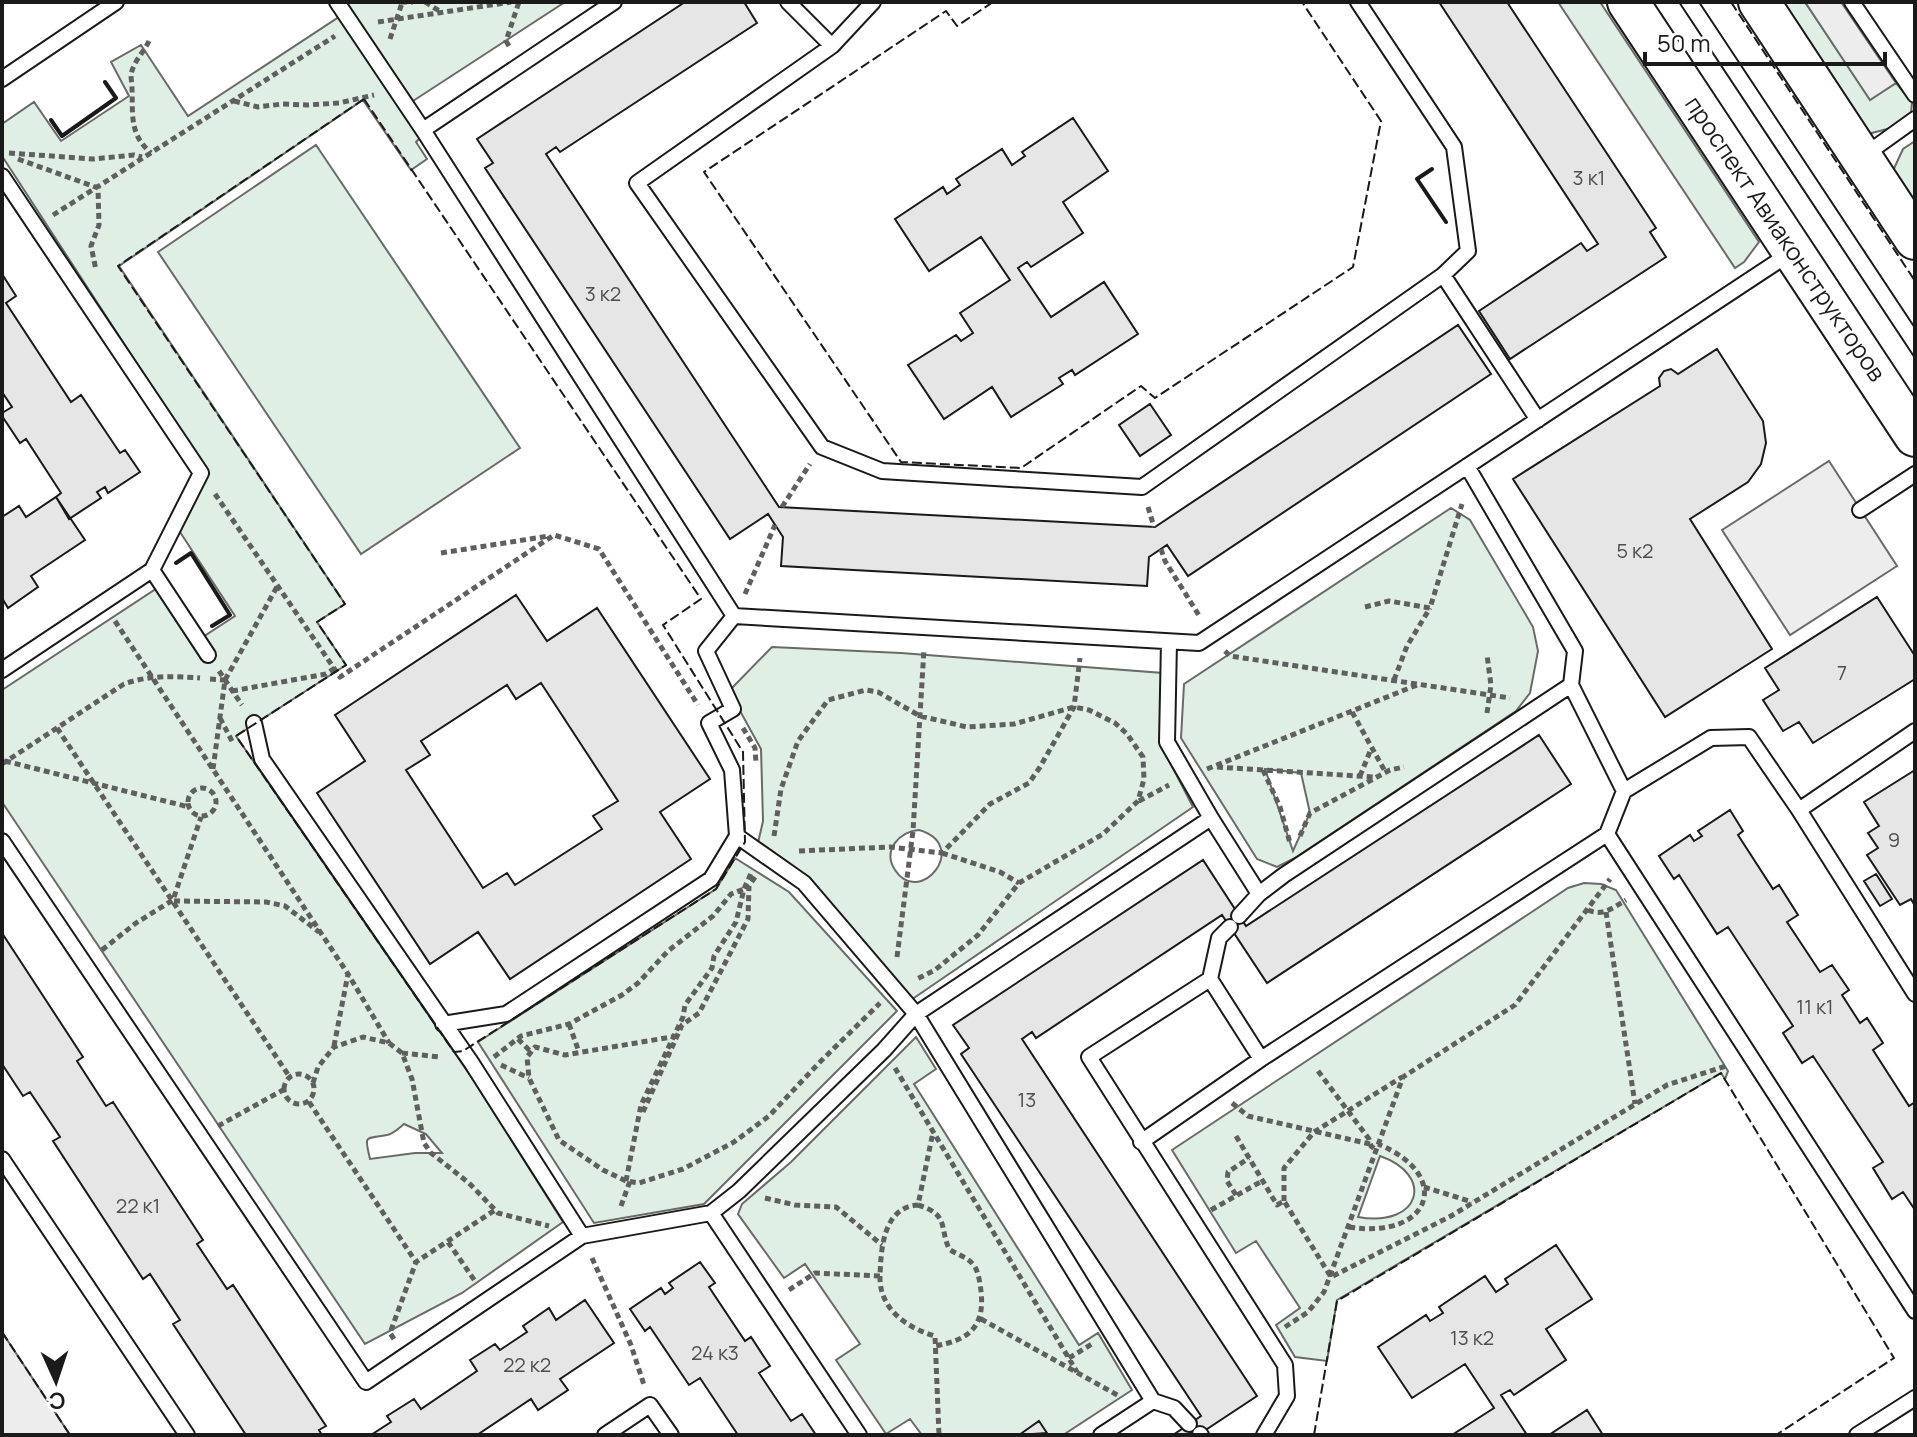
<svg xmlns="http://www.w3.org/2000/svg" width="1917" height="1437" viewBox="0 0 1917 1437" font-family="Manrope,sans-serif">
  <rect width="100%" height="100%" fill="#fff"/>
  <path fill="#e0efe3" stroke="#6a6a6a" stroke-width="2" fill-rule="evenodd" d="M 345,2 L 565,2 L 413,101 Z
    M 1558,2 L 1600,2 L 1759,242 L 1744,262 L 1735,268 Z
    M 1776,2 L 1805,2 L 1870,99 L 1896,83 L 1912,103 L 1911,113 L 1891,128 L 1864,135 Z
    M 339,17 L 420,138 L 416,142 L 427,159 L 411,170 L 363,100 L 119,266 L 345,604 L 317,622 L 346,665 L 236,736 L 472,1078 L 563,1222 L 462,1293 L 365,1344 L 2,802 L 2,690 L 162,585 L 198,640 L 235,616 L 178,529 L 206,470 L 2,156 L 2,124 L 34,102 L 61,141 L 129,96 L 111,62 L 141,45 L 188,116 ZM 404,1124 L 426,1134 L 442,1153 L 415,1153 L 370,1159 C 364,1134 365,1139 387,1135 C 393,1134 399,1128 404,1124 Z
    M 1915,141 L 1915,212 L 1891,175 L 1903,149 Z
    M 316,145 L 520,448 L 361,554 L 158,252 Z
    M 1451,508 L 1470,520 L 1533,627 L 1538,651 L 1530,693 L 1516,711 L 1295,858 L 1277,867 L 1257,859 L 1181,738 L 1184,684 ZM 1265,769 L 1301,773 L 1310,813 L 1293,851 Z
    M 772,647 L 901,653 L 1163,673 L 1160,743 L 1193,807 L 911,1000 L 810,879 L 758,843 L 763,821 L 761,749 L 729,691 ZM 919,830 C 971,845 920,908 895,870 C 882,850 900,831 919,830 Z
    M 735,858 L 789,892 L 897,1011 L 704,1204 L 594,1223 L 478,1042 L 716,889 Z
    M 1584,883 L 1601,884 L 1616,890 L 1728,1071 L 1725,1079 L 1721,1073 L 1337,1300 L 1327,1361 L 1295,1357 L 1276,1325 L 1300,1308 L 1256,1241 L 1236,1253 L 1172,1150 L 1568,888 ZM 1380,1156 C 1435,1175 1421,1228 1358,1217 Z
    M 916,1037 L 936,1069 L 914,1084 L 1079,1345 L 1098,1333 L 1132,1390 L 1063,1435 L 922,1435 L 910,1419 L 886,1434 L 836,1360 L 860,1344 L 805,1264 L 784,1278 L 738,1214 L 742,1204 L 791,1162 Z"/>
  <path fill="#ededed" stroke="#6a6a6a" stroke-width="2" d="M 1805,2 L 1841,2 L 1896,83 L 1870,100 Z
    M 1829,461 L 1897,566 L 1790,635 L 1722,530 Z
    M 2,1332 L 70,1435 L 2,1435 Z"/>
  <path fill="#e6e6e6" stroke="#1a1a1a" stroke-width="2" fill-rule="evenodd" d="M 685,2 L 744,2 L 757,23 L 560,152 L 556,147 L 546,154 L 779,507 L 1155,527 L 1458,325 L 1491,374 L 1188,576 L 1167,545 L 1149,557 L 1147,586 L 781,566 L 783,537 L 768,514 L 730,539 L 485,168 L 493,163 L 477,139 Z
    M 1439,2 L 1507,2 L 1656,228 L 1650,232 L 1666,257 L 1510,359 L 1479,311 L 1581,243 L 1587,251 L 1598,244 Z
    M 1073,118 L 1108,171 L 1063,202 L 1083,233 L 1031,267 L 1027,262 L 1018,268 L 1051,317 L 1104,282 L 1138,334 L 1075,375 L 1072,370 L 1059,378 L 1063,384 L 1011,417 L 992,387 L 944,419 L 908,365 L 956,335 L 961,341 L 973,333 L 960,313 L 1010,280 L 981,237 L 929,271 L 895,219 L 943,187 L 947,194 L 960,185 L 956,179 L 1002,149 L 1012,165 L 1025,156 L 1022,152 Z
    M 2,274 L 16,296 L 6,303 L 71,402 L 81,395 L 120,453 L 125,450 L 140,472 L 108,493 L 105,487 L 97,492 L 101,498 L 69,519 L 56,497 L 61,493 L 26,439 L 20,443 L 2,416 L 2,413 L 12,407 L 2,392 Z
    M 1717,349 L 1763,421 L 1766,443 L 1761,464 L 1748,482 L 1690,519 L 1772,649 L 1665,717 L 1513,479 L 1660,386 L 1659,378 L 1664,371 L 1671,369 L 1678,374 Z
    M 1150,404 L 1171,435 L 1140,456 L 1119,425 Z
    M 56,497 L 85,540 L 31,576 L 38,587 L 8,608 L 2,598 L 2,517 L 19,506 L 26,517 Z
    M 516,595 L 547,641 L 597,608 L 710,779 L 660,812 L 691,859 L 510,979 L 478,932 L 430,964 L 317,793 L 365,761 L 335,715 ZM 541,683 L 618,801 L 593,816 L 602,829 L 515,885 L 507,873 L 483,888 L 406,770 L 430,755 L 421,741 L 507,685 L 516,699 Z
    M 1877,597 L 1915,656 L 1915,679 L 1813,743 L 1799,722 L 1783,731 L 1763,700 L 1779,690 L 1765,668 Z
    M 1539,735 L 1571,784 L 1267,983 L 1222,915 L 1036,1038 L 1032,1032 L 1022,1039 L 1257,1396 L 1198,1435 L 1173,1435 L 1201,1416 L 961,1054 L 969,1048 L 953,1025 L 1203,860 L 1246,926 Z
    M 1915,770 L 1915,906 L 1911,899 L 1900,905 L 1867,855 L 1878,848 L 1868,833 L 1879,826 L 1864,802 Z
    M 1730,810 L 1743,831 L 1738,835 L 1773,889 L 1779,885 L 1798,915 L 1787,922 L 1820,972 L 1832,965 L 1849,990 L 1842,995 L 1860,1023 L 1867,1018 L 1883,1043 L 1873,1050 L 1909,1106 L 1915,1102 L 1915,1210 L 1903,1192 L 1892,1199 L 1873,1168 L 1883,1162 L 1813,1056 L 1802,1063 L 1783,1033 L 1793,1026 L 1728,927 L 1717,934 L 1679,875 L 1674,879 L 1659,856 L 1690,835 L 1694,841 L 1702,836 L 1698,831 Z
    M 1876,874 L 1892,899 L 1880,906 L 1864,881 Z
    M 2,933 L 83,1057 L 77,1061 L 106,1106 L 113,1102 L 203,1240 L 197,1244 L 227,1289 L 233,1285 L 326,1426 L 319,1430 L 322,1435 L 246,1435 L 173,1324 L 180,1320 L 150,1274 L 143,1279 L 53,1141 L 60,1137 L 30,1092 L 23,1096 L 2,1064 Z
    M 1556,1245 L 1592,1299 L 1546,1329 L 1566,1360 L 1514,1395 L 1510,1390 L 1501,1395 L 1527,1435 L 1452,1435 L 1494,1408 L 1465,1364 L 1412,1398 L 1378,1347 L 1426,1315 L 1430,1321 L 1443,1313 L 1439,1307 L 1485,1276 L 1496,1292 L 1508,1284 L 1505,1279 Z
    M 700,1262 L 715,1283 L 709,1287 L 745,1341 L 751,1337 L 770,1366 L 759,1373 L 791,1421 L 802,1414 L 816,1435 L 738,1435 L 700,1378 L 689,1385 L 650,1327 L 645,1331 L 630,1309 L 661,1288 L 665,1294 L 673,1288 L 669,1283 Z
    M 585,1300 L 614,1343 L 560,1379 L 568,1390 L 538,1410 L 531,1399 L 477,1435 L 371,1435 L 391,1422 L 387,1416 L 414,1399 L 421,1409 L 477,1371 L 470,1360 L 495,1344 L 500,1350 L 527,1332 L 523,1326 L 549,1308 L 556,1320 Z
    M 1587,1410 L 1603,1435 L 1549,1435 Z
    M 1039,1421 L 1047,1433 L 1019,1435 Z"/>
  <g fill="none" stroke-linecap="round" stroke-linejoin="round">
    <g stroke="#1a1a1a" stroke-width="18">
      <path id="lane" d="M 337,2 L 423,130
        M 614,2 L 423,130 L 734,616 L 1199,643 L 1792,252
        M 788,2 L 832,46
        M 873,2 L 832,46 L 637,183 L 822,447 L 882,471 L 1142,487 L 1443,275 L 1468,251 L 1454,147 L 1358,2
        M 1852,2 L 1915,95
        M 2,79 L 116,2
        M 1862,157 L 1915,119
        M 2,176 L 201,473 L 152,570 L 2,670
        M 1443,275 L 1538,420
        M 1467,466 L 1575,651 L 1571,685 L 1624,791
        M 1860,510 L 1915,474
        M 152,570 L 208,655
        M 1169,642 L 1167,742 L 1211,818
        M 254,723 L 262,759 L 471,1062 L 582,1236
        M 1799,810 L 1915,994
        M 1607,834 L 1915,1311
        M 2,841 L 366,1382 L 582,1236 L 711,1213 L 859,1435
        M 1239,916 L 1259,894
        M 1210,979 L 1219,938 L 1230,927
        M 443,1024 L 506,1014 L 711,879 L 737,836 L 732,770 L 709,723 L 733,709 L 706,651 L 734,616
        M 1141,1142 L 1261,1059
        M 2,1159 L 187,1435
        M 711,1213 L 739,1191 L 884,1050 L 916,1014 L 804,883 L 737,836
        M 1153,1401 L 1174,1408 L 1189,1424
        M 1200,1434 L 1201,1435
        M 605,1435 L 650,1405 L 671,1435
        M 1101,1435 L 1153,1401 L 916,1014 L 1211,818 L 1259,894 L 1284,875 L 1571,685
        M 1264,1435 L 1287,1396 L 1285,1365 L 1089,1057 L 1210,979 L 1261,1059 L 1607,834 L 1624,791 L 1711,738 L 1749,737 L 1799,810 L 1915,731
        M 1857,1435 L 1915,1398"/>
    </g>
    <g stroke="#1a1a1a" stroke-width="44">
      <path id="secondary" d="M 1628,2 L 1915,436
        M 1759,2 L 1915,239"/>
    </g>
    <path stroke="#5f5f5f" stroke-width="5" stroke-dasharray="6 4" stroke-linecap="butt" d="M 401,2 L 413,2
      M 425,2 L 441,12
      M 378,22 L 511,2
      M 390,39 L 402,3
      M 149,41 C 144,52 133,62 131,75 C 131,79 132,84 132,88 C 133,115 129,134 151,153
      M 509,46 L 506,41 L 519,2
      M 234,101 L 258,107 L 282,104 L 307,105 L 339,103 L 374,95
      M 9,153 L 93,159 L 134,155 L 142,157
      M 18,159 L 98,188 L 99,225 L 91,246 L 96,270
      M 53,215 L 335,36
      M 215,494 L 340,677 L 554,535 L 599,549 L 698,705
      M 782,507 L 810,464
      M 1148,507 L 1154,527
      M 1161,549 L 1165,561 L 1200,617
      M 441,553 L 549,536
      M 745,594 L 775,525
      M 1365,607 L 1389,601 L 1430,608 L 1462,504
      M 115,621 L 348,974
      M 1225,651 L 1230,656 L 1510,698
      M 219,671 L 242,705
      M 210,679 L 225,680
      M 1394,680 L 1407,646 L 1430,608
      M 232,691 L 326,674 L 335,668
      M 1352,712 L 1386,773
      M 1487,713 L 1491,685 L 1487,655
      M 220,718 L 233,743
      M 57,728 L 289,1076
      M 743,728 L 755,748 L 756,763
      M 5,761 L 189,807
      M 2,764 L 124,684 C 149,675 174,676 200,678
      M 1217,767 L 1374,777
      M 213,769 L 225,680 L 278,585
      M 1207,769 L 1417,685
      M 1263,770 L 1280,807 L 1290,843
      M 1360,776 L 1371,749
      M188 802a14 14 0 1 1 28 0a14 14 0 1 1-28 0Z
      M 1139,801 L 1169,785
      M 774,836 L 781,789 L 798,741 L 828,700 L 866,690 L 878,692 L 920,716 L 967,727 L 1014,724 L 1074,707 L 1089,710 L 1115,723 L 1127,734 L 1143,757 L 1144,779 L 1138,801 L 1103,834 L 1019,883 L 978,935 L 935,970 L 915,980
      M 1300,836 L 1310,813 L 1390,770 L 1404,767
      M 799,851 L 890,847 L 942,853 L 990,804 L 1029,783 L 1040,767 L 1074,707 L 1080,658
      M 942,853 L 1000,872 L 1019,883
      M 174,901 L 266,902 L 285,906 L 319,932
      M 1588,910 C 1603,917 1614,907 1626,900
      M 1606,912 L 1635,1104
      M 102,950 L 136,923 L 173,900 L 201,817
      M 897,957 L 913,831 L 924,649
      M 569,1024 L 579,1052
      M 677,1036 L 565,1055 L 535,1047 L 527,1057 L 529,1078 L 559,1140 L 603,1170 L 626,1181 L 639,1183 L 683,1169 L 734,1142 L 769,1116 L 819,1063 L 880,1003
      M 518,1039 L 531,1052
      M 334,1046 L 348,974 L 389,1043
      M 402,1053 L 440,1057
      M 494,1057 L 521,1036 L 569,1024 L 622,995 L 638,983 L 668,951 L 713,916 L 731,894 L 744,889
      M 501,1065 L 529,1078
      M 895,1068 L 1077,1372
      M 1318,1071 L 1369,1139 L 1371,1146 L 1376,1150
      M284 1089a15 15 0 1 1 30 0a15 15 0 1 1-30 0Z
      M 313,1083 L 318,1067 L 334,1047 L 363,1037 L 389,1043 L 402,1053 L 412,1079 L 424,1143 L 431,1153 L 469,1183 L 498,1213 L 549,1226
      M 309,1102 L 416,1262 L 495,1210
      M 1232,1103 L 1248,1116 L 1370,1144
      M 643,1112 L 682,1025 L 699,1013 L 748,919 L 749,886 L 757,874
      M 218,1126 L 283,1090
      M 1236,1136 L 1277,1205 L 1284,1201 L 1331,1277 L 1451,1216 L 1667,1085 L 1729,1065
      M 626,1181 L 641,1105 L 683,1017 L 685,1005 L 712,968 L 714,956 L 736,922 L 744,889 L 752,871
      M 1424,1187 L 1472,1202
      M 1236,1195 L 1227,1181 L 1228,1172 L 1249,1158
      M 765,1198 L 795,1205 L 836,1207 L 882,1245
      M 1284,1201 L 1284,1168 L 1314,1132 L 1402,1077
      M 918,1205 C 949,1215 939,1225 949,1249 C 957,1255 969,1257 975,1267 C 979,1274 980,1284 981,1291 C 985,1327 969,1340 935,1346
      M 621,1206 L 630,1181
      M 1211,1210 L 1262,1181
      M 1349,1227 C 1430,1240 1455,1176 1378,1144
      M 448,1242 L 475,1281
      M 592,1258 L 631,1345 L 644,1385
      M 880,1276 C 879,1309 907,1328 935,1336 L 939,1435
      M 789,1290 L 815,1273 L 880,1276 C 881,1249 883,1207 918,1205 L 933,1132
      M 981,1319 L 1119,1396
      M 1285,1327 L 1308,1312 L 1324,1292 L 1403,1077 L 1515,1005 L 1610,879
      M 394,1339 L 390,1333 L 416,1262
      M 1069,1358 L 1092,1344"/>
    <use href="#lane" stroke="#fff" stroke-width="14"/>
    <use href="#secondary" stroke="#fff" stroke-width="40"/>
    <path stroke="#1a1a1a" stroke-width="2" d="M 1679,2 L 1915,358
      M 1699,2 L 1915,328"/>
    <path stroke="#1a1a1a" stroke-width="2" stroke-dasharray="10 4" stroke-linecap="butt" d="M 993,2 L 957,26 L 946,11 L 704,172 L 901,462 L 1021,468 L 1141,386 L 1155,398 L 1353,267 L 1381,121 L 1302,2
      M 1731,2 L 1915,281
      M 364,99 L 701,599 L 663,625 L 743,752 L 745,842 L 716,889 L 463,1051 L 454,1052 L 236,736 L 346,665 L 317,622 L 345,604 L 118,266 Z
      M 2,1332 L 70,1435
      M 1314,1435 L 1337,1301 L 1721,1073 L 1894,1358 L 1776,1435"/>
    <path stroke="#1a1a1a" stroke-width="4" d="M 51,120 L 62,136 L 116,98 L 105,82
      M 1432,169 L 1417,179 L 1446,222
      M 176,563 L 191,553 L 230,615 L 212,626"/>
  </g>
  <g text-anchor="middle" stroke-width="6" stroke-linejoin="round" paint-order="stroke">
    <g font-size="20" fill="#4d4d4d">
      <text x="1589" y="185">3 к1</text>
      <text x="603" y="301">3 к2</text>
      <text x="1635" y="558">5 к2</text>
      <text x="1842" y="680">7</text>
      <text x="1894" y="847">9</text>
      <text x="1815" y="1014">11 к1</text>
      <text x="1027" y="1107">13</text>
      <text x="138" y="1213">22 к1</text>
      <text x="1472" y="1345">13 к2</text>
      <text x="715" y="1360">24 к3</text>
      <text x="527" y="1372">22 к2</text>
    </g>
    <g font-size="24" fill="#1a1a1a" stroke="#fff">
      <text transform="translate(1785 239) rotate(56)" y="8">проспект Авиаконструкторов</text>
    </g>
  </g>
  <rect width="1917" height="1437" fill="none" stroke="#1a1a1a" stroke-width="8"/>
  <g transform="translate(56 1381) rotate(177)" stroke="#ffffff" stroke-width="6" paint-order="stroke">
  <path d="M0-6L14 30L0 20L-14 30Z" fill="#1a1a1a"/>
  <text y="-12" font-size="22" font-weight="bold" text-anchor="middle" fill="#1a1a1a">С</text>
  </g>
  <path d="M1645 52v12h240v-12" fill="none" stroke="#1a1a1a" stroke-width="4"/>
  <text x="1657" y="52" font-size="24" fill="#1a1a1a" stroke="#ffffff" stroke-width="6" paint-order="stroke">50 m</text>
</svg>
